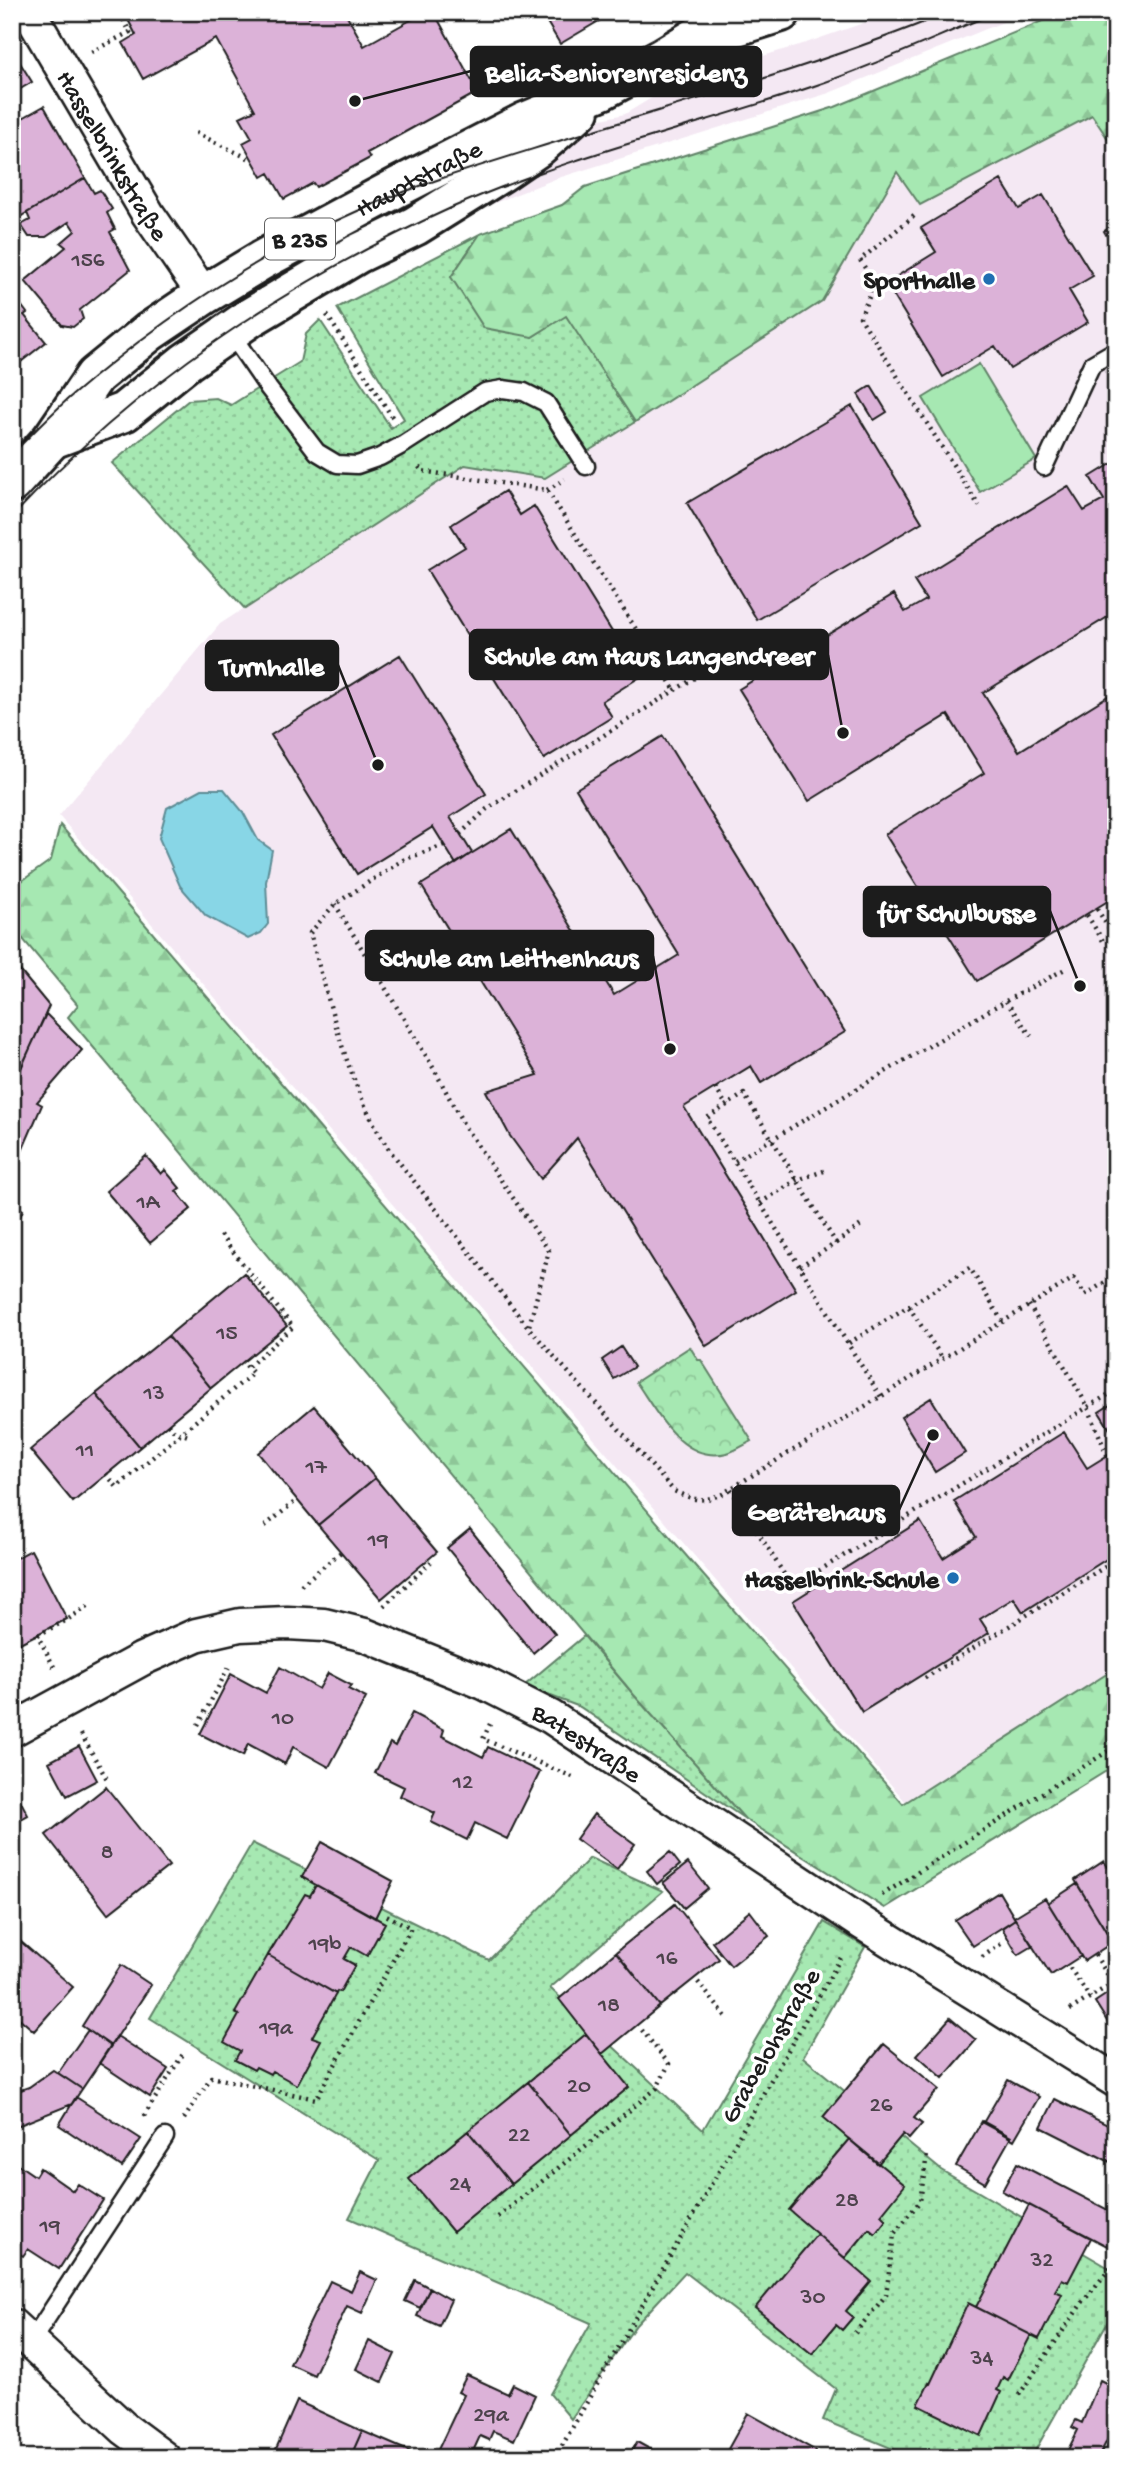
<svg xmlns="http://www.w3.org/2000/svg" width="1128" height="2470" viewBox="0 0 1128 2470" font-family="'Gochi Hand',sans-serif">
  <defs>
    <pattern id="grass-dots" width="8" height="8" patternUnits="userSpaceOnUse" patternTransform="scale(1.75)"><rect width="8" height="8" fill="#a6e8b2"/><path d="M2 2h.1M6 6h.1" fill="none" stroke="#8ec698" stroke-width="1.8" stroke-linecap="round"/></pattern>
    <pattern id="forest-firs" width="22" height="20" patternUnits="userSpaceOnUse" patternTransform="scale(1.75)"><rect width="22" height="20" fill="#a6e8b2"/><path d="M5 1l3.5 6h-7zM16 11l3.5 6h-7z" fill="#8ec698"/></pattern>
    <pattern id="park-crowns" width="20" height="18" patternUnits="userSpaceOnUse" patternTransform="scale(1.75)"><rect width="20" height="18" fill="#a6e8b2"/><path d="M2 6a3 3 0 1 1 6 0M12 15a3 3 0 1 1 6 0" fill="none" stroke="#8ec698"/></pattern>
  </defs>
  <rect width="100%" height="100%" fill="#fff"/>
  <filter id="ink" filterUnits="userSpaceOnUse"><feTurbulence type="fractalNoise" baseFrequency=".0143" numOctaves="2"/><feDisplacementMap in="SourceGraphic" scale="14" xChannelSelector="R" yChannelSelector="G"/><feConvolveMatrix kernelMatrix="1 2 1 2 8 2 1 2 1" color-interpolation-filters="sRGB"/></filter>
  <g filter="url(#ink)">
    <path fill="#f4e8f3" d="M 895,12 L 1028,12 L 829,93 L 555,179 L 477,210 L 473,202 L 597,120 L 625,114 L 658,94 L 703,74 L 806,43 Z
      M 1092,115 L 1116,151 L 1116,1692 L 917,1815 L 59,816 L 220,624 L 465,465 L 545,478 L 822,301 L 897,171 L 920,205 Z"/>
    <path fill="url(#grass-dots)" stroke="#618267" stroke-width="2" d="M 480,234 L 451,277 L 532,337 L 566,315 L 635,422 L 545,478 L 465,465 L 245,609 L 112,463 L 189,400 L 216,398 L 231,405 L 300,362 L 306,334 L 320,320 L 391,428 L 404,419 L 337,308 Z
      M 584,1636 L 634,1695 L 745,1819 L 580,1707 L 524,1686 Z
      M 252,1843 L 489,1960 L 590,1858 L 663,1891 L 550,1988 L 703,2130 L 824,1922 L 865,1947 L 803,2057 L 941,2170 L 1116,2272 L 1116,2307 L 1031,2458 L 915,2458 L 823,2420 L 836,2389 L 685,2272 L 636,2325 L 571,2419 L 550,2394 L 591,2323 L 349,2218 L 379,2160 L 150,2018 Z"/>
    <path fill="url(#forest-firs)" stroke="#618267" stroke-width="2" d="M 1064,12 L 1116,12 L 1116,151 L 1092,115 L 920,205 L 897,172 L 822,301 L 635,422 L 566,316 L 532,337 L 484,328 L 451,277 L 480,234 L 562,205 L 585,187 L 835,107 Z
      M 60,825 L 676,1544 L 903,1804 L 1116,1668 L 1116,1765 L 885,1908 L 745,1819 L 634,1695 L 68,1017 L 78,1005 L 12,926 L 12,888 L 51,860 Z"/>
    <path fill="url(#park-crowns)" stroke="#618267" stroke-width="2" d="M 690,1347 L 698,1360 L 701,1360 L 752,1441 C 744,1445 735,1451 727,1453 C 682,1464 657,1412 636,1382 Z"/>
    <path fill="#a6e8b2" stroke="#618267" stroke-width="2" d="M 979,364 L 1036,459 L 980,492 L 923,398 Z"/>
    <path fill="#88d6e6" stroke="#5d8c95" stroke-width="2" d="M 202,789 L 224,789 L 243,812 L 258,840 L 272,850 L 266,882 L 268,924 L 261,933 L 248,939 L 206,916 L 180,886 L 159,838 L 167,808 Z"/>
    <path fill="#dcb2d8" stroke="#1c1c1c" stroke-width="2" d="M 124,12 L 307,12 L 309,17 L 317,12 L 345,12 L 364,46 L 425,12 L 434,12 L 478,92 L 367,153 L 370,158 L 316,187 L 313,183 L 284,199 L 269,173 L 262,177 L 243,143 L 252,138 L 240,117 L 255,110 L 216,39 L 143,79 L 123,43 L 136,35 Z
      M 541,12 L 614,12 L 560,44 Z
      M 12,50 L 32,82 L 12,94 Z
      M 44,106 L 85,178 L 18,218 L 12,207 L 12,124 Z
      M 85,178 L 94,193 L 100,190 L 112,209 L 107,213 L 115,229 L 110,232 L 130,270 L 80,310 L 83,319 L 73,327 L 62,325 L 25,281 L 66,247 L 61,243 L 75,231 L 69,222 L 46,237 L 29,237 L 21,225 L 30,220 L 27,213 Z
      M 1001,180 L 1019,209 L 1043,195 L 1093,276 L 1069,290 L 1088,322 L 1010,369 L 995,346 L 943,377 L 886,283 L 936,252 L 921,228 Z
      M 1116,224 L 1116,251 L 1104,231 Z
      M 15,297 L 27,313 L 24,315 L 46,342 L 12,369 L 12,299 Z
      M 871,386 L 887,412 L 874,420 L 858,394 Z
      M 852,406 L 922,522 L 757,620 L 687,503 Z
      M 1116,461 L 1116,612 L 983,693 L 1019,751 L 1116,691 L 1116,896 L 977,981 L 885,834 L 984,773 L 948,715 L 809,801 L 739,689 L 894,594 L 905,612 L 926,600 L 914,581 L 1068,486 L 1084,511 L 1104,500 L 1090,477 Z
      M 505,491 L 520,515 L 534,506 L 640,677 L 602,701 L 612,717 L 544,759 L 427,570 L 465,547 L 451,525 Z
      M 400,655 L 486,794 L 450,817 L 472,853 L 456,864 L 433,827 L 357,874 L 271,735 Z
      M 663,736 L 845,1032 L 761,1083 L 751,1066 L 684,1107 L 796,1290 L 706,1346 L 577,1138 L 541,1179 L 510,1136 L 486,1091 L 538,1075 L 421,885 L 511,829 L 614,995 L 679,955 L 576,789 Z
      M 12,961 L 49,1006 L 15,1082 L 12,1080 Z
      M 46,1014 L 82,1050 L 37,1102 L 42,1105 L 12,1174 L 12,1087 Z
      M 146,1156 L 161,1174 L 165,1170 L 180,1188 L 176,1191 L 191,1209 L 150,1243 L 106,1191 Z
      M 12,1204 L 23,1210 L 12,1234 Z
      M 244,1273 L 287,1326 L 211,1388 L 168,1336 Z
      M 168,1336 L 211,1388 L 140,1447 L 96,1394 Z
      M 621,1347 L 634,1367 L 614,1379 L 602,1360 Z
      M 96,1394 L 140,1447 L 73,1502 L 30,1450 Z
      M 931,1398 L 965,1453 L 935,1472 L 901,1417 Z
      M 1116,1401 L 1116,1439 L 1099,1412 Z
      M 314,1406 L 375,1478 L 318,1525 L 258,1453 Z
      M 1064,1432 L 1087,1468 L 1116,1450 L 1116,1553 L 1023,1612 L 1014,1598 L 980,1619 L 989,1633 L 862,1712 L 793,1601 L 920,1521 L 943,1558 L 976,1537 L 954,1501 Z
      M 375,1478 L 437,1552 L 381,1599 L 318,1525 Z
      M 470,1529 L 555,1634 L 533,1653 L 447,1548 Z
      M 31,1550 L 67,1619 L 12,1647 L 12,1560 Z
      M 280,1667 L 319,1689 L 328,1673 L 351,1685 L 348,1689 L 366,1698 L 329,1767 L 293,1747 L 285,1764 L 248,1744 L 243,1756 L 200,1734 L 231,1674 L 266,1693 Z
      M 412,1713 L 444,1730 L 442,1736 L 483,1757 L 488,1747 L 540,1772 L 507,1839 L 475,1823 L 467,1840 L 431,1822 L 435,1813 L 400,1796 L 404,1787 L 375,1773 L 390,1743 L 395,1746 Z
      M 79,1746 L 97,1780 L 67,1796 L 49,1762 Z
      M 12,1785 L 28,1815 L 12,1824 Z
      M 106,1787 L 169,1866 L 108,1914 L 46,1835 Z
      M 594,1814 L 635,1844 L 617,1869 L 576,1839 Z
      M 322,1842 L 393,1881 L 375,1918 L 302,1877 Z
      M 670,1852 L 680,1865 L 657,1884 L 647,1871 Z
      M 1104,1861 L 1116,1879 L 1116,1935 L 1110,1938 L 1075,1880 Z
      M 688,1863 L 708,1888 L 684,1908 L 663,1883 Z
      M 1077,1884 L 1113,1942 L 1084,1961 L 1048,1903 Z
      M 316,1885 L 385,1923 L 367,1956 L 351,1947 L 344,1959 L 355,1965 L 340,1992 L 337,1991 L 336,1994 L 268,1955 L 305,1894 L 310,1896 Z
      M 999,1892 L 1015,1919 L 973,1946 L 955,1920 Z
      M 1045,1898 L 1081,1956 L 1051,1975 L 1014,1917 Z
      M 675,1904 L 719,1959 L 660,2006 L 616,1952 Z
      M 750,1911 L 769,1936 L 731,1966 L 712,1942 Z
      M 1015,1919 L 1033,1946 L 1018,1955 L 1002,1928 Z
      M 12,1934 L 73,1987 L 34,2031 L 12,2012 Z
      M 616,1952 L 660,2006 L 602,2054 L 559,1999 Z
      M 268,1955 L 336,1994 L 312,2037 L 321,2040 L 297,2085 L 272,2071 L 270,2074 L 256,2067 L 254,2070 L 235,2060 L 240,2051 L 224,2042 L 239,2015 L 235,2013 Z
      M 121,1965 L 151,1985 L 111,2046 L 82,2026 Z
      M 1116,1988 L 1116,2027 L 1112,2029 L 1095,2002 Z
      M 950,2018 L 976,2040 L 943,2078 L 917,2055 Z
      M 88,2030 L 111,2046 L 82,2089 L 58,2073 Z
      M 586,2034 L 629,2087 L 571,2135 L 528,2082 Z
      M 117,2036 L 168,2069 L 150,2097 L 99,2063 Z
      M 884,2044 L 939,2089 L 914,2118 L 922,2124 L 909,2139 L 903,2134 L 878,2164 L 823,2117 Z
      M 53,2070 L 82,2089 L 72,2104 L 12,2128 L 12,2093 L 29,2087 Z
      M 1008,2080 L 1039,2097 L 1014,2140 L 983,2123 Z
      M 528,2082 L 571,2135 L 511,2184 L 468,2131 Z
      M 76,2097 L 141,2139 L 122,2167 L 59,2125 Z
      M 1055,2099 L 1116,2129 L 1116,2165 L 1041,2127 Z
      M 982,2121 L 1011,2137 L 985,2183 L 956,2166 Z
      M 468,2131 L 511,2184 L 453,2232 L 409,2179 Z
      M 849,2139 L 905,2185 L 881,2215 L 886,2220 L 875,2234 L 869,2229 L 845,2258 L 789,2210 Z
      M 16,2163 L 35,2176 L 40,2168 L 73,2191 L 78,2184 L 103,2200 L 59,2269 L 28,2249 L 23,2256 L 12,2249 L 12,2168 Z
      M 1017,2163 L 1116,2214 L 1116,2228 L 1107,2246 L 1002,2191 Z
      M 1029,2205 L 1091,2238 L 1068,2282 L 1062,2279 L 1055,2291 L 1062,2294 L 1039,2339 L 976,2307 Z
      M 817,2234 L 871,2281 L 846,2311 L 853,2317 L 842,2330 L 836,2325 L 812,2354 L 755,2308 Z
      M 360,2272 L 377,2280 L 362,2313 L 347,2306 L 314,2375 L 290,2364 L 330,2281 L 351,2291 Z
      M 415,2280 L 430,2288 L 420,2308 L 405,2301 Z
      M 430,2288 L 451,2300 L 439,2326 L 417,2316 Z
      M 968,2303 L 1031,2335 L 1008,2380 L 1003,2377 L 997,2390 L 1001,2392 L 981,2436 L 918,2405 L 929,2383 L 930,2384 Z
      M 369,2341 L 395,2354 L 382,2382 L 356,2369 Z
      M 467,2375 L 508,2394 L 513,2384 L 535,2395 L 514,2440 L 493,2431 L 489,2440 L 480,2436 L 470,2458 L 434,2458 L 464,2395 L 458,2392 Z
      M 1100,2380 L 1116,2388 L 1116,2423 L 1098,2458 L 1069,2458 L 1065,2456 L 1078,2430 L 1072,2427 L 1076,2420 L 1082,2423 Z
      M 297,2401 L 362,2431 L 350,2458 L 272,2458 Z
      M 748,2413 L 816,2451 L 813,2458 L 723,2458 Z
      M 362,2431 L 425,2458 L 350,2458 Z
      M 637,2442 L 666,2458 L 628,2458 Z"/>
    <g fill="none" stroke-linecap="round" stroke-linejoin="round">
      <g stroke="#1c1c1c" stroke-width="21">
        <path id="lane" d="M 229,331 L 269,389 L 317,452 L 337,464 L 357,465 L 380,457 L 404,444 L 485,392 L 503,389 L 524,392 L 546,403 L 586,466
          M 1044,467 L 1092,364 L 1116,350
          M 31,2342 L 165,2137"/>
      </g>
      <g stroke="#1c1c1c" stroke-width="37">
        <g id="street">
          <path id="s1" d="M 29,12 L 148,214 L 204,295"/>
          <path id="s2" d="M 12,1730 L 142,1659 L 196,1635 L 240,1625 L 287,1623 L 324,1625 L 365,1635 L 484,1683 L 551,1717 L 862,1923 L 1116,2081"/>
          <path d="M 12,2325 L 125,2429 L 164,2458"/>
        </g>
      </g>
      <g stroke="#1c1c1c" stroke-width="44">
        <g id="primary">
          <path d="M 715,33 L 781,12"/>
          <path d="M 52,439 L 124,412 L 186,362 L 251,317 L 357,254 L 415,226 L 500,173 L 538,147 L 580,110"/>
          <path id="s3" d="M 12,483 L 52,439 L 95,376 L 149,332 L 204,295 L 262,260 L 398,187 L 525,122 L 602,90 L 662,58 L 738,12"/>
        </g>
      </g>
      <path stroke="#1c1c1c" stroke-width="4.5" stroke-dasharray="2 5" stroke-linecap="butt" d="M 91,52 L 130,32 L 119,12
        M 196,133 L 252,160
        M 914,216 L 860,260 L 875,284 L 860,317 L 979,506
        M 327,315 L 394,420
        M 419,467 L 422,471 L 547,490 L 675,690
        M 547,490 L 565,479
        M 460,834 L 487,809 L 699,675
        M 444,845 L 403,860 L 335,904 L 310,933 C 331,1006 347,1084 388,1148 L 528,1327 L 674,1491 C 694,1500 701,1503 722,1494 L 1074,1278 L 1085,1295 L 1116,1275
        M 335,904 L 434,1069 L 465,1127 L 549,1251 L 529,1326
        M 1097,909 L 1115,938
        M 1087,915 L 1105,944
        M 1006,1001 L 1031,1036
        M 715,1088 L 727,1106
        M 735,1161 L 993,1008 L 1065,969
        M 760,1203 L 797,1180 L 827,1170
        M 220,1235 L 293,1327 L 248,1367
        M 836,1243 L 861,1225
        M 800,1266 L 836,1243 L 744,1094 L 707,1118 L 881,1397
        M 1029,1305 L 1088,1407 L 1107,1455
        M 909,1307 L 943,1359
        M 849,1343 L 970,1268 L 1002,1321
        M 168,1424 L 174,1431 L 188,1436
        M 106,1474 L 117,1487 L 253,1373 L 243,1362
        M 731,1489 L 792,1587 L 1116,1390
        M 265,1526 L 297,1500
        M 301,1585 L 341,1552
        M 384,1606 L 431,1562
        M 37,1634 L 54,1667
        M 38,1635 L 67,1620 L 91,1604
        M 925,1678 L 1116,1560
        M 490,1724 L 483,1739 L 575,1778
        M 198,1725 L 229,1667 L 226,1665
        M 81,1734 L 108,1781
        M 882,1895 L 1116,1746
        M 1095,1955 L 1113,1983
        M 982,1957 L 1001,1944
        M 1070,1968 L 1090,1998
        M 698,1982 L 727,2018
        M 1070,2010 L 1116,1981
        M 144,2116 L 183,2054
        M 184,2119 L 211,2077 L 316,2099 L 411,1928 L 384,1914
        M 498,2217 L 657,2088 L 669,2064 L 641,2029
        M 855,2333 L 886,2295 L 894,2234 L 920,2201 L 927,2155
        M 1019,2395 L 1082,2303 L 1116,2261
        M 555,2458 L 843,1954"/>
      <use href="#lane" stroke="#fff" stroke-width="16"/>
      <use href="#street" stroke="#fff" stroke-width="32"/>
      <use href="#primary" stroke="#fff" stroke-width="38"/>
      <path stroke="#1c1c1c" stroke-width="2" d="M 12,454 C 31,435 49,416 69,398 C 157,322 255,256 362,209 C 426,181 495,161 562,140 C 691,100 824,64 949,12
        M 12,517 C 135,385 287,282 451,208 C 568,156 693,127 814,86 C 876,65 936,37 997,12"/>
    </g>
  </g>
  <g fill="#1f6fb2" stroke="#fff" stroke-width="2.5">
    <circle cx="989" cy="279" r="7"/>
    <circle cx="953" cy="1578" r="7"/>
  </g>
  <g text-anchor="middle" stroke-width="7" stroke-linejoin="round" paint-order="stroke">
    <g font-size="23" fill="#4c424b">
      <text x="88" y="266">156</text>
      <text x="148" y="1208">1A</text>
      <text x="227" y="1339">15</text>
      <text x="154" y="1399">13</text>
      <text x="85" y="1456">11</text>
      <text x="316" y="1473">17</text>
      <text x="378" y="1546">19</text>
      <text x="283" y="1724">10</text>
      <text x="463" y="1788">12</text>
      <text x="107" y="1858">8</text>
      <text x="325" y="1950">19b</text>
      <text x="667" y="1964">16</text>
      <text x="609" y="2011">18</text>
      <text x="276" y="2034">19a</text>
      <text x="579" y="2092">20</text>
      <text x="881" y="2111">26</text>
      <text x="519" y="2141">22</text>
      <text x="460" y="2190">24</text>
      <text x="847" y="2206">28</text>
      <text x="50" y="2232">19</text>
      <text x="1042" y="2266">32</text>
      <text x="813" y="2303">30</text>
      <text x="982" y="2364">34</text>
      <text x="491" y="2421">29a</text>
    </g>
    <rect fill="#fff" stroke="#606060" stroke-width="2" x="265" y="218.5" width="70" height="41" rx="5"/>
    <g font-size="24" font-weight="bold" fill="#1c1c1c">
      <text x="300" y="247">B 235</text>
    </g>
    <g font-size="26" fill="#1c1c1c" stroke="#fff">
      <text dy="9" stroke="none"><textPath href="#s1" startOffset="166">Hasselbrinkstraße</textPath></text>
      <text dy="9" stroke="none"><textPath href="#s3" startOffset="516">Hauptstraße</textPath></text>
      <text dy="9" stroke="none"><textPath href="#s2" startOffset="626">Batestraße</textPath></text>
      <text transform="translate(769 2045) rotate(-60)" y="9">Grabelohstraße</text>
    </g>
    <g font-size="26" font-weight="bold" fill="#1c1c1c" stroke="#fff" text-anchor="end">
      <text x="975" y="288">Sporthalle</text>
      <text x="939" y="1587">Hasselbrink-Schule</text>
    </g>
  </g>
  <path fill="none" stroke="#1c1c1c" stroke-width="2.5" d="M355 101L471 71M843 733L828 655M378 765L338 665M1080 986L1050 911M670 1049L653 956M933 1435L899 1510"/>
  <g fill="#1c1c1c" stroke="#fff" stroke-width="2.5">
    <circle cx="355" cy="101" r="7"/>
    <circle cx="843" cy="733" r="7"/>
    <circle cx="378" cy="765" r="7"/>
    <circle cx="1080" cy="986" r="7"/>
    <circle cx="670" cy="1049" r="7"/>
    <circle cx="933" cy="1435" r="7"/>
  </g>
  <g fill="#1c1c1c" stroke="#1c1c1c" stroke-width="2.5">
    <rect x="471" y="47" width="290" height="49" rx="7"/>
    <rect x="470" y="630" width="358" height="49" rx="7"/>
    <rect x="206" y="641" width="132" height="49" rx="7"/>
    <rect x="864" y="887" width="186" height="49" rx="7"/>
    <rect x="366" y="931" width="287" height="49" rx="7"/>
    <rect x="733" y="1486" width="166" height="49" rx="7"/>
  </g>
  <g font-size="28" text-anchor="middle" font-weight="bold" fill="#fff">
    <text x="616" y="81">Belia-Seniorenresidenz</text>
    <text x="649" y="664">Schule am Haus Langendreer</text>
    <text x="272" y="675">Turnhalle</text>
    <text x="957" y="921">für Schulbusse</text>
    <text x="509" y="966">Schule am Leithenhaus</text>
    <text x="816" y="1520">Gerätehaus</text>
  </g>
  <rect width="1128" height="2470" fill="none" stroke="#fff" stroke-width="42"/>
  <rect x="21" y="21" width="1086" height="2428" fill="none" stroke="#1c1c1c" stroke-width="2.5" filter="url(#ink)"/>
</svg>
